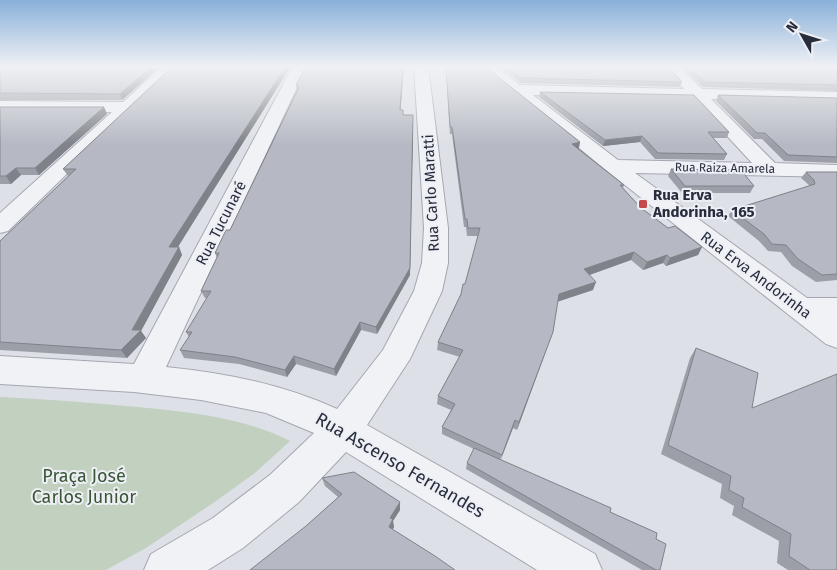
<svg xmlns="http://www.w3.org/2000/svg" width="837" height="570" viewBox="0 0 837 570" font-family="'Fira Sans',sans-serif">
  <rect width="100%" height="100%" fill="#dee0e7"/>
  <path fill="#c2d0c0" d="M 0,397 C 42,399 84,402 126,406 C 181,411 241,416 290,441 L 255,473 L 216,501 L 146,548 L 106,570 L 0,570 Z"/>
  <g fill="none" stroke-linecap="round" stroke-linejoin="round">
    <g stroke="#a4a7b1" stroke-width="2">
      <path id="minor" d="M 163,66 L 178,66 L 8,231 L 0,233 L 0,213 L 112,112 L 0,111 L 0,101 L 123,102 Z
        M 293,66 L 307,66 L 166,367 C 225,373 282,384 337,409 L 383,350 L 414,291 L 422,263 L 424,228 L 414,66 L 428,66 L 448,228 L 448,263 L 442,291 L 410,359 L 367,425 L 595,554 L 602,570 L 537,570 L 346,452 L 299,502 L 243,548 L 208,570 L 144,570 L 151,554 L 213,518 L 271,474 L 314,433 L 266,413 L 201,400 L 134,392 L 0,384 L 0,356 L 134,364 Z
        M 479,66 L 494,66 L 520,85 L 684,89 L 664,66 L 678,66 L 702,89 L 837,92 L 837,102 L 711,99 L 775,163 L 837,165 L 837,177 L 635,173 L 807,298 L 837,298 L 837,348 L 826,344 L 789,315 L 606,170 ZM 533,95 L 693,99 L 752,163 L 618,160 Z"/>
    </g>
    <use href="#minor" fill="#f1f2f5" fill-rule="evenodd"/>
  </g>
  <path fill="#9d9fa8" d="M 0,66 L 161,66 L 122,100 L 0,100 Z
    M 291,66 L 177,247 L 179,247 L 182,255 L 141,331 L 146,338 L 127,358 L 0,350 L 0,241 L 68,176 L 63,169 Z
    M 306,66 L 404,66 L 400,110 L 403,110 L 410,275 L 377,334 L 361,330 L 336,376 L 296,364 L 287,377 L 239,364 L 184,358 L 180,350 L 189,337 L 186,332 L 207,298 L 205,298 L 201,291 L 217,258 L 215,253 L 230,230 L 297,91 L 296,85 Z
    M 498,66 L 668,66 L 682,82 L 680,87 L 521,83 Z
    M 680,66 L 837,66 L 837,91 L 703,87 Z
    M 446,68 L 580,142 L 579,149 L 624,185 L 623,188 L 641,208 L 668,228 L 702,247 L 698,255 L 666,266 L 663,263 L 643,270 L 631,260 L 589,275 L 593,290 L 557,302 L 553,332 L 550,340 L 517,430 L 513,428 L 500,460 L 610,512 L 656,539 L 660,570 L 642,570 L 466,469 L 467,463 L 474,449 L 442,434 L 442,427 L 451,410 L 437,404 L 438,396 L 460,357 L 437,350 L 438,342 L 461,294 L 465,284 L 478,236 L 467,236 L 466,227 L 464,227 L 452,134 L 450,134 Z
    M 540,92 L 729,132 L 727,138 L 713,138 L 727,154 L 724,160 L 655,159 L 640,142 L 603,146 L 539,97 Z
    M 718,95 L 837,98 L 837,163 L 784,161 L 762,139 L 754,139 L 716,101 Z
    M 0,107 L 104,107 L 107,114 L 39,175 L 21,175 L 11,184 L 0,184 Z
    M 671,169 L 754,186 L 750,193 L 682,193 L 668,176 Z
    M 806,172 L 837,172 L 837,280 L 816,282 L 792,266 L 781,252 L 768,251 L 759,241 L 728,216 L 732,210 L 810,186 L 801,178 Z
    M 696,348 L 752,408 L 837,570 L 788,570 L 777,563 L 779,541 L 732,515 L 734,506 L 720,498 L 722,484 L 661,454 L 690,358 Z
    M 322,478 L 400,510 L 393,521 L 394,527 L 393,529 L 306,526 L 338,497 L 325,486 Z"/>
  <path fill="#7f8288" d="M 152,66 L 161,66 L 122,100 L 120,94 Z
    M 286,66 L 291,66 L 173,255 L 169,247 Z
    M 403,66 L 404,66 L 400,117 L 400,110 Z
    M 104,107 L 107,114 L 39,175 L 35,168 Z
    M 413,115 L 410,275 L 377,334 L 376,327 Z
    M 642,136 L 640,142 L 603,146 L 605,140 Z
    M 580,142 L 578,150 L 572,144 Z
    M 16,168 L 21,175 L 11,184 L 6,176 Z
    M 179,247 L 182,255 L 141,331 L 146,338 L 127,358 L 121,350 Z
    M 702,247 L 698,255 L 666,266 L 670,258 Z
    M 634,252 L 631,260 L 581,278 L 584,269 Z
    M 667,255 L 663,263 L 643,270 L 647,262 Z
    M 596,282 L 593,290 L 556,302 L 559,294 Z
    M 360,322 L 361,330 L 336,376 L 334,369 Z
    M 553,332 L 550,340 L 517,430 L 519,422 Z
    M 294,356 L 296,364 L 287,377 L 285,370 Z
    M 515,420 L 513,428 L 500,462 L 502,455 Z
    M 400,502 L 400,510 L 393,521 L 394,527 L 390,534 L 389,527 L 390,518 Z"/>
  <path fill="#b6b9c3" stroke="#7f8288" d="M 0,66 L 152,66 L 120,94 L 0,93 Z
    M 173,66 L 286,66 L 169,247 L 179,247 L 132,330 L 141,330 L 121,350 L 0,342 L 0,241 L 76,169 L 63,169 Z
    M 306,66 L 403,66 L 400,110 L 403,110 L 403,115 L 413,115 L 410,268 L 376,327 L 360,322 L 334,369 L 294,356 L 285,370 L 235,357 L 180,350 L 192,332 L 186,332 L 211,291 L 201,291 L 219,253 L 215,253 L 226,230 L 230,230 L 299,87 L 296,85 Z
    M 505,66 L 668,66 L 682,82 L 521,78 Z
    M 687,66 L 837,66 L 837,85 L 705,82 Z
    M 446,68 L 487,68 L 580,142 L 572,144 L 624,185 L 620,185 L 641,208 L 668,228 L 675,226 L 702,247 L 670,258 L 667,255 L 647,262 L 634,252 L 584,269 L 596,282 L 559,294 L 553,332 L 519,422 L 515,420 L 502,455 L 442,427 L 455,404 L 438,396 L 463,350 L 438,342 L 461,294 L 463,284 L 465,284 L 480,228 L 468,228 L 467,219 L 465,219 L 452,127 L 450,127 Z
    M 540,92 L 694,95 L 729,132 L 708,132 L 727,154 L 658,153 L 642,136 L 605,140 Z
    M 718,95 L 837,98 L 837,157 L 788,155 L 765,133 L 757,133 Z
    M 0,107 L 104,107 L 35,168 L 16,168 L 6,176 L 0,176 Z
    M 671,169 L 741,170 L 754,186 L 685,186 Z
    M 806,172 L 837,172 L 837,274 L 822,275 L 798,259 L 786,245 L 772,244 L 764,234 L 732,210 L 815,184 L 814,180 Z
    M 696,348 L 758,373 L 752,408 L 837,374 L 837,570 L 810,570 L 789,556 L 791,534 L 742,507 L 744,498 L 729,490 L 731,476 L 668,445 Z
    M 474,448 L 611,508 L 610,512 L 657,533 L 656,539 L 666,544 L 660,570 L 656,570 L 467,463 Z
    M 354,472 L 400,502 L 390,518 L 393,519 L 389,527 L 435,556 L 455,570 L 250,570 L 306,526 L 342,494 L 322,478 Z"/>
  <linearGradient id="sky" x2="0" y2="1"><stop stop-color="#89b0da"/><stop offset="0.46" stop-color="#f0f1f4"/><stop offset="1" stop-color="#f0f1f4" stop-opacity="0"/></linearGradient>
  <rect width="837" height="145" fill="url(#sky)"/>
  <rect fill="#c5494d" stroke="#edeff5" stroke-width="2" x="638" y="199" width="10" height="10" rx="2.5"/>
  <g text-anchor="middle" stroke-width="4" stroke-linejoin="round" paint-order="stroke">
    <g font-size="12" fill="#282d3d" stroke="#edeff5">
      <text transform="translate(725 168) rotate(1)" y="4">Rua Raiza Amarela</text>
    </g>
    <g font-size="15" fill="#282d3d" stroke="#edeff5">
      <text transform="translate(431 193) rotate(-93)" y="5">Rua Carlo Maratti</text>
      <text transform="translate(221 223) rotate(-63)" y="5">Rua Tucunaré</text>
      <text transform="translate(756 275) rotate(37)" y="5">Rua Erva Andorinha</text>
    </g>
    <g font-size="15" font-weight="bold" fill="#282d3d" stroke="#edeff5" text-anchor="start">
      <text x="653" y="200">Rua Erva<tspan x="653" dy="17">Andorinha, 165</tspan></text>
    </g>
    <g font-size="18" fill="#282d3d" stroke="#edeff5">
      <text transform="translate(400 465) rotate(30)" y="6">Rua Ascenso Fernandes</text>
    </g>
    <g font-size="18" fill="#395736" stroke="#edeff5">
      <text x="84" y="482">Praça José<tspan x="84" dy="21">Carlos Junior</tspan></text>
    </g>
  </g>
  <g transform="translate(802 35) rotate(309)" stroke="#edeff5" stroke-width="4" paint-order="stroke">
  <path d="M0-4L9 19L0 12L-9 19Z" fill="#282d3d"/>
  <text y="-8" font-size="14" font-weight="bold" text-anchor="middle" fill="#282d3d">N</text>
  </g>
</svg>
